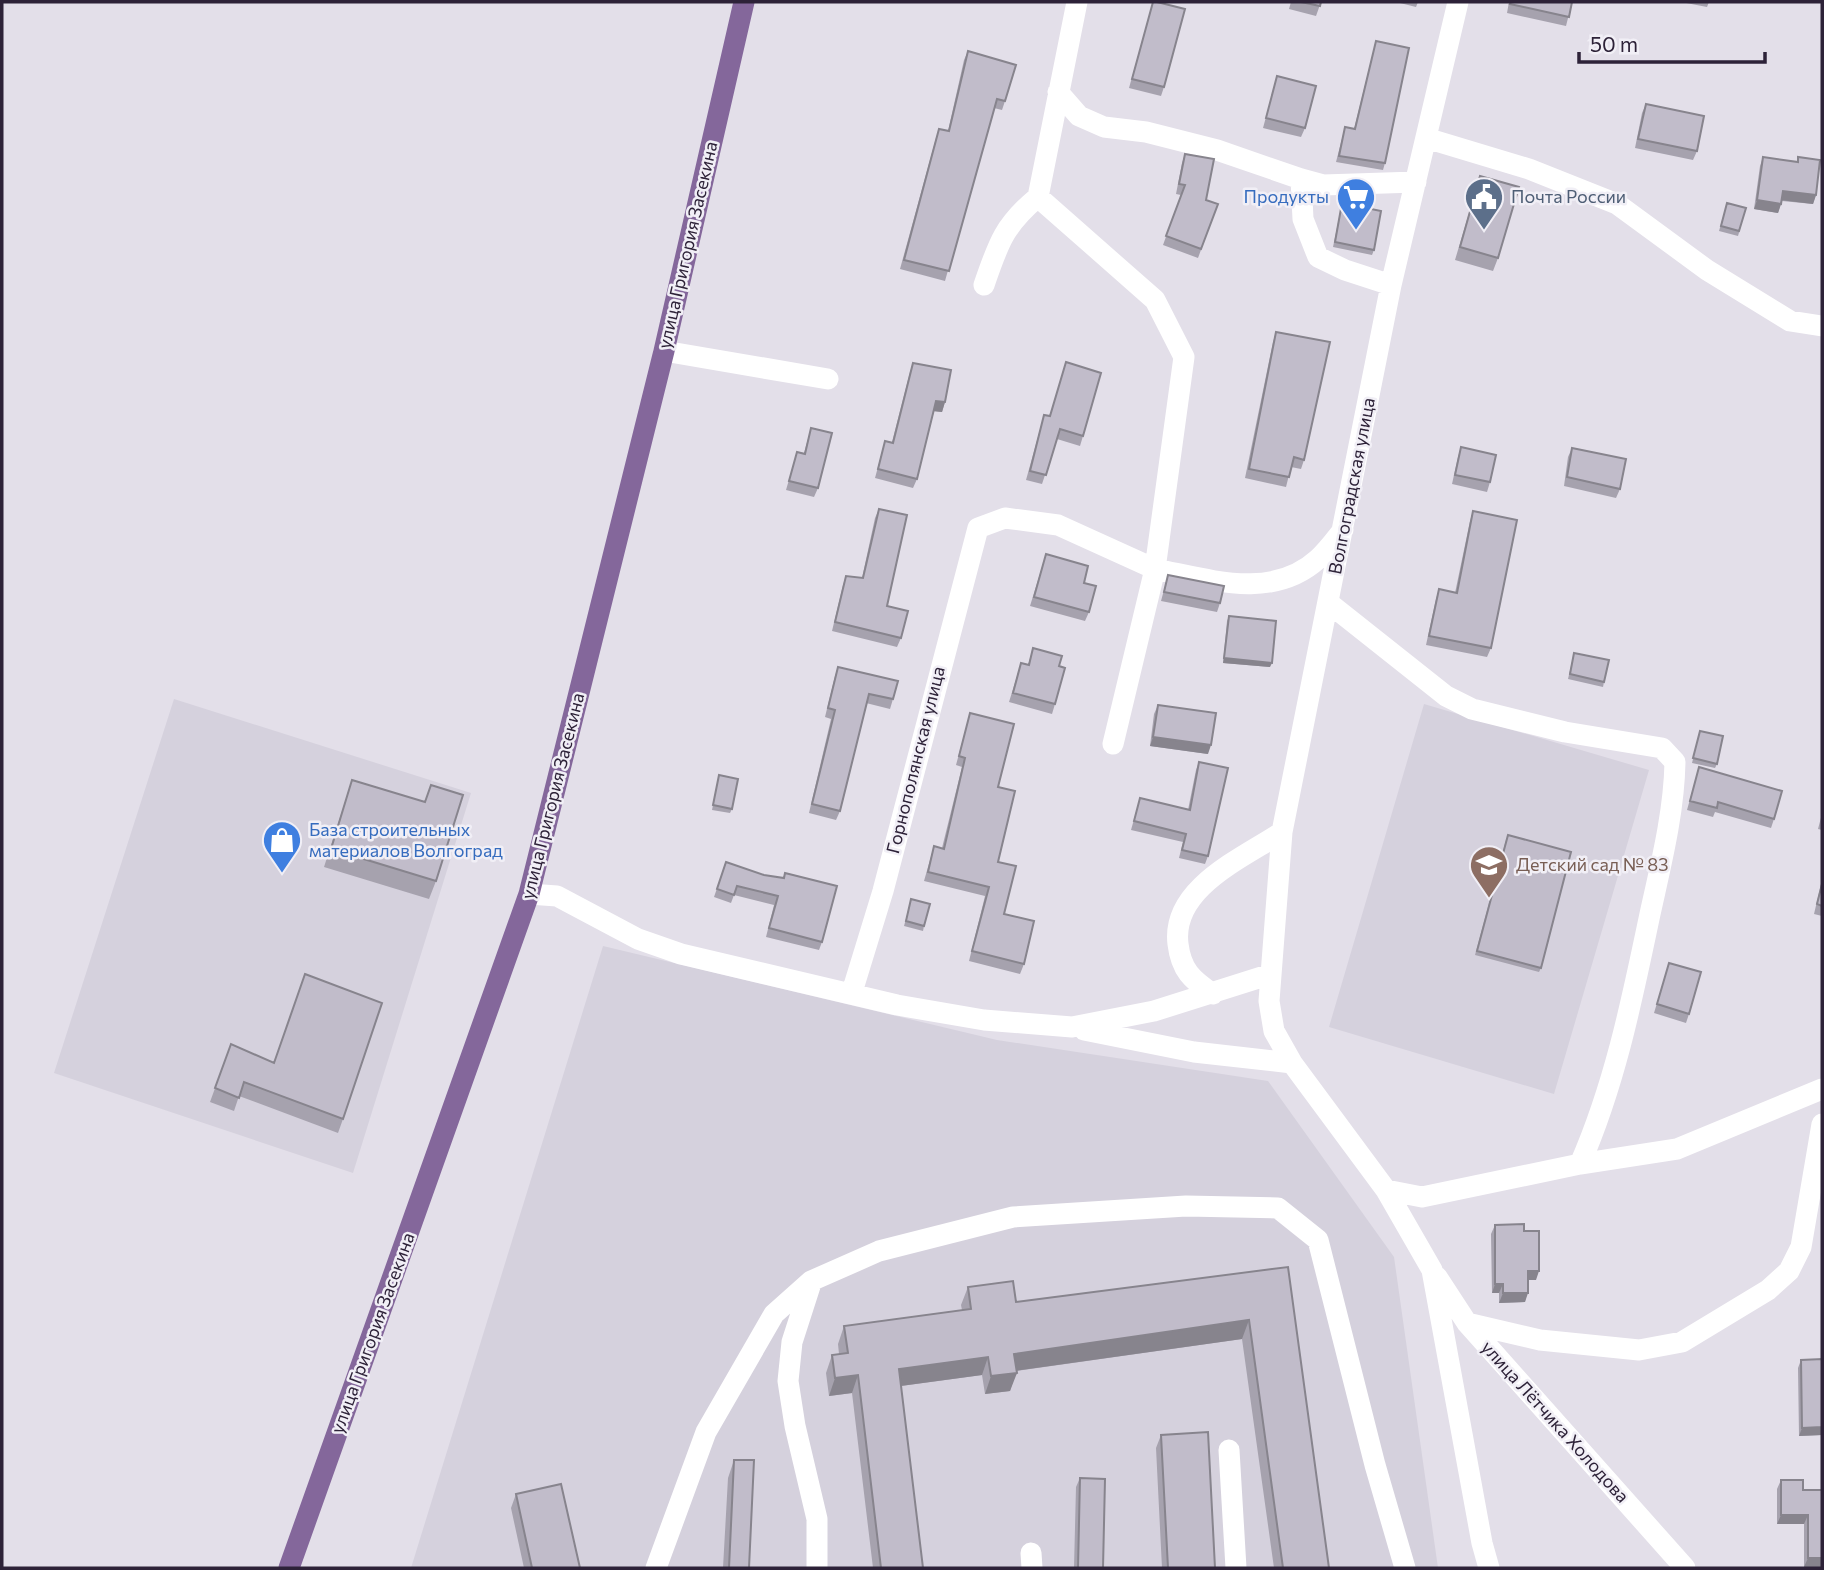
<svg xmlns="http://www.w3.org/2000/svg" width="1824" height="1570" viewBox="0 0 1824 1570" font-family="Commissioner,sans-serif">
  <rect width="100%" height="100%" fill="#e3dfe9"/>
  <path fill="#d5d1dd" d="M 174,699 L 471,793 L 353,1173 L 54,1073 Z
    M 1424,704 L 1649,770 L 1554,1094 L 1329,1027 Z
    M 603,946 L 997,1040 L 1268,1081 L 1394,1257 L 1438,1568 L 411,1568 Z"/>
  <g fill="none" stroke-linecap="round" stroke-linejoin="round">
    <path stroke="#fff" stroke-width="21" d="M 1458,2 L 1391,285 L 1282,832 L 1269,1001 L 1274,1031 L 1292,1063 L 1386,1190 L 1432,1270 L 1482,1543 L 1489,1568
      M 1058,92 L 1079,116 L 1104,127 L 1146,132 L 1217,150 L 1301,179 L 1323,185 L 1416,182
      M 1426,138 L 1529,169 L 1617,204 L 1707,270 L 1790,321 L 1822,326
      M 1301,179 L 1303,219 L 1318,257 L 1345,270 L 1391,285
      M 1038,197 L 1077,2
      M 984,285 C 998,244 1004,225 1038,197 L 1155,300 L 1184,357 L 1155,569 C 1208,579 1272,601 1318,559 C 1327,551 1335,540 1343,530
      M 664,351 L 828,379
      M 1330,604 L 1446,696 L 1472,709 L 1565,732 L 1662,748 L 1675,762 C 1674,813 1661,864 1650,914 C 1632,1000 1615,1084 1580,1164
      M 529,894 L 557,896 L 638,939 L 681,954 L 897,1005 L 984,1020 L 1072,1027 L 1154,1011 L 1271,974
      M 852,992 L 883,891 L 978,528 L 1005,518 L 1058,525 L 1155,569 L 1113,744
      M 1213,994 C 1192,980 1181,970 1178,944 C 1171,888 1243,858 1282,832
      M 1084,1030 L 1194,1052 L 1292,1063
      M 1386,1190 L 1422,1197 L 1580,1164 L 1677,1149 L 1822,1089
      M 1437,1277 L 1467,1323 L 1685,1568
      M 811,1283 L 792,1342 L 788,1381 L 795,1426 L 817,1519 L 817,1568
      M 1467,1323 L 1540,1340 L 1639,1350 L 1682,1342 L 1768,1290 L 1789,1271 L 1801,1247 L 1822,1124
      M 1229,1450 L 1236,1568
      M 1031,1553 L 1032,1568
      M 656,1568 L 706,1432 L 774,1314 L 811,1281 L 879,1251 L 1013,1217 L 1186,1206 L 1278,1208 L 1318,1240 L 1375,1465 L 1405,1568"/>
    <path stroke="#84679b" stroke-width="21" d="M 289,1568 L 529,894 L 664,351 L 744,2"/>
  </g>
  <path fill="#a6a2ae" d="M 1153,2 L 1164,87 L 1161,96 L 1129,88 Z
    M 1291,2 L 1321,2 L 1316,16 L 1289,9 Z
    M 1396,2 L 1418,2 L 1416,7 Z
    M 1509,2 L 1572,2 L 1566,26 L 1507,13 Z
    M 1681,2 L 1709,2 L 1707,7 Z
    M 1376,41 L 1385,163 L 1383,170 L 1336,162 L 1345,127 L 1354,129 Z
    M 968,51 L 1005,101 L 1002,110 L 994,108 L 945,281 L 900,269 L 936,138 L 939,129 L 948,131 L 964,60 Z
    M 1277,76 L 1305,128 L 1301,137 L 1263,128 Z
    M 1646,104 L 1697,151 L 1693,160 L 1635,148 L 1642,113 Z
    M 1185,154 L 1206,200 L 1218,204 L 1198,258 L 1163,245 L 1181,195 L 1176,194 L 1182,163 Z
    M 1763,157 L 1797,162 L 1798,157 L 1816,195 L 1813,204 L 1782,201 L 1778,213 L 1754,209 L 1760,166 Z
    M 1480,176 L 1498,258 L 1493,271 L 1455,260 Z
    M 1342,203 L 1374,250 L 1372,255 L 1333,247 Z
    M 1727,203 L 1746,208 L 1738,236 L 1719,231 Z
    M 1276,332 L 1304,460 L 1301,469 L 1291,467 L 1286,487 L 1245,478 L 1273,342 Z
    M 913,363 L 945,402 L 942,412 L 934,411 L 917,479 L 913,488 L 875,478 L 885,441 L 892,442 L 910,372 Z
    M 1044,415 L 1083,436 L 1080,446 L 1057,439 L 1042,484 L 1026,480 Z
    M 811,428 L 818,488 L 814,497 L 786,490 L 797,452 L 804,453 Z
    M 1461,447 L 1490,482 L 1487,492 L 1452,484 L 1458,457 Z
    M 1572,448 L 1620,489 L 1616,498 L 1564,486 L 1568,457 Z
    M 879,509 L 887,606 L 901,638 L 897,647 L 832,631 L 843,585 L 846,576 L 862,578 L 875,518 Z
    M 1473,511 L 1491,648 L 1487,657 L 1426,645 L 1436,599 L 1439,589 L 1455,593 L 1470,521 Z
    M 1046,554 L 1084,583 L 1089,612 L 1085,621 L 1030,606 Z
    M 1168,575 L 1220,603 L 1217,612 L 1161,601 Z
    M 1229,616 L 1270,667 L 1223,663 L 1227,621 Z
    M 1033,648 L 1055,704 L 1052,714 L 1009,702 L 1021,663 L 1028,665 Z
    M 1574,653 L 1604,682 L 1603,687 L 1568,679 Z
    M 838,667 L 893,699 L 890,709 L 866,703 L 840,811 L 836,820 L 809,813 L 831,719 L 825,717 L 835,676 Z
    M 1158,705 L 1208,754 L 1150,746 L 1154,714 Z
    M 970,713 L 998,787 L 998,862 L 1004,914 L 1024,964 L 1020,974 L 969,961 L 985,896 L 924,881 L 934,846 L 942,848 L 962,767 L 956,765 Z
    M 1700,731 L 1717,764 L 1715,768 L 1692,763 Z
    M 1199,762 L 1208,856 L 1205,864 L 1179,858 L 1183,842 L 1131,830 L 1140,798 L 1188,810 L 1196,770 Z
    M 1699,767 L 1774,819 L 1771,828 L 1715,812 L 1713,817 L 1687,810 Z
    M 719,775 L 732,809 L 730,813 L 712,810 Z
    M 352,780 L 436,881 L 429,899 L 324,867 Z
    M 1822,814 L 1822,830 L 1818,829 Z
    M 1506,840 L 1541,968 L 1539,972 L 1475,955 Z
    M 726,862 L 764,875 L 783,878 L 785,873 L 822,942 L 819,950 L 766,937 L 774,905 L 734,895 L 731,903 L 714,897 Z
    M 1822,880 L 1822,916 L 1814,914 Z
    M 910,904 L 924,926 L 923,931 L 904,926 Z
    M 1669,963 L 1689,1014 L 1686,1023 L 1654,1013 Z
    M 231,1044 L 343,1119 L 338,1133 L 239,1096 L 234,1111 L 210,1102 Z
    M 1495,1225 L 1524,1231 L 1536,1280 L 1528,1280 L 1525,1302 L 1499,1303 L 1499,1293 L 1492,1293 L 1491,1234 Z
    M 1288,1267 L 1329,1568 L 1274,1568 L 1242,1339 L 1016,1371 L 1010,1391 L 985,1394 L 982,1375 L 901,1386 L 923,1568 L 873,1568 L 852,1393 L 829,1396 L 826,1373 L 832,1355 L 839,1354 L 838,1344 L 844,1326 L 962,1310 L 961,1305 L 968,1287 L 1016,1302 Z
    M 1801,1360 L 1822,1435 L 1799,1436 L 1798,1368 Z
    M 1161,1435 L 1215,1568 L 1162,1568 L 1156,1448 Z
    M 734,1460 L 749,1568 L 723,1568 L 728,1478 Z
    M 1080,1478 L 1103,1568 L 1074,1568 L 1076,1487 Z
    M 1781,1480 L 1803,1490 L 1822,1567 L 1804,1567 L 1804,1524 L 1777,1524 L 1777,1489 Z
    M 516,1494 L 580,1568 L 524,1568 L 511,1508 Z"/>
  <path fill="#87848d" d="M 1783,191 L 1816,195 L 1813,204 L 1780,200 Z
    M 1757,200 L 1781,204 L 1778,213 L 1754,209 Z
    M 936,401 L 945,402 L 942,412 L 932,411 Z
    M 1224,658 L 1272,663 L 1270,667 L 1223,663 Z
    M 1153,737 L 1211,745 L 1208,754 L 1150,746 Z
    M 1528,1271 L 1539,1271 L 1536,1280 L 1525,1280 Z
    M 1495,1284 L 1503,1284 L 1499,1293 L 1492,1293 Z
    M 1503,1293 L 1528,1293 L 1525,1302 L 1499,1303 Z
    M 1249,1320 L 1242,1339 L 1008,1372 L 1014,1354 Z
    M 988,1357 L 982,1375 L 893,1387 L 899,1369 Z
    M 1017,1373 L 1010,1391 L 985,1394 L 991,1376 Z
    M 858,1375 L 852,1393 L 829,1396 L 835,1378 Z
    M 1822,1427 L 1822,1435 L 1799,1436 L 1802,1428 Z
    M 1781,1515 L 1808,1515 L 1804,1524 L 1777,1524 Z
    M 1808,1558 L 1822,1558 L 1822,1567 L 1804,1567 Z"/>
  <path fill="#c1bcca" stroke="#87848d" stroke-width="2" d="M 1153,2 L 1157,2 L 1185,9 L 1164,87 L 1132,79 Z
    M 1301,2 L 1321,2 L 1320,6 Z
    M 1511,2 L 1572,2 L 1569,17 L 1510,4 Z
    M 1376,41 L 1409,48 L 1385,163 L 1339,156 L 1345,127 L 1355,129 Z
    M 968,51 L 1016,65 L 1005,101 L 997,99 L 949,271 L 904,260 L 939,129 L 949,131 Z
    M 1277,76 L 1316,86 L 1305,128 L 1266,118 Z
    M 1646,104 L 1704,116 L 1697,151 L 1638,139 Z
    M 1185,154 L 1214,159 L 1206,200 L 1218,204 L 1201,249 L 1166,236 L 1185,185 L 1179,184 Z
    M 1763,157 L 1798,162 L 1798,157 L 1820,160 L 1816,195 L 1783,191 L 1781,204 L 1757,200 Z
    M 1480,176 L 1519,187 L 1498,258 L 1460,247 Z
    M 1342,203 L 1381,211 L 1374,250 L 1335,242 Z
    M 1727,203 L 1746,208 L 1739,231 L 1721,226 Z
    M 1276,332 L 1330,342 L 1304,460 L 1294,457 L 1289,477 L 1249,469 Z
    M 1066,362 L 1101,373 L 1083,436 L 1060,429 L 1046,475 L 1030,471 L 1044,415 L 1050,416 Z
    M 913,363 L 951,370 L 945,402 L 936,401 L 917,479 L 878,469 L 885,441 L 893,443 Z
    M 811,428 L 832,433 L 818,488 L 789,481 L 797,452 L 805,454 Z
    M 1461,447 L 1496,455 L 1490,482 L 1455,475 Z
    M 1572,448 L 1626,459 L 1620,489 L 1567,477 Z
    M 879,509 L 907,515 L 887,606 L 908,611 L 901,638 L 835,622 L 846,576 L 863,578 Z
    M 1473,511 L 1517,520 L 1491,648 L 1429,636 L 1439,589 L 1457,593 Z
    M 1046,554 L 1088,566 L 1084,583 L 1096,586 L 1089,612 L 1034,597 Z
    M 1168,575 L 1224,586 L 1220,603 L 1164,592 Z
    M 1229,616 L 1276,621 L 1272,663 L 1224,658 Z
    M 1033,648 L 1062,656 L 1059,666 L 1065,668 L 1055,704 L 1013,693 L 1021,663 L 1029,665 Z
    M 1574,653 L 1609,660 L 1604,682 L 1570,674 Z
    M 838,667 L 898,681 L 893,699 L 869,694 L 840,811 L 812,804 L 835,710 L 828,708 Z
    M 1158,705 L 1216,713 L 1211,745 L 1153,737 Z
    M 970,713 L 1014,724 L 998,787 L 1015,791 L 998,862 L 1016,866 L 1004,914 L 1034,921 L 1024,964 L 972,951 L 989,887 L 928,872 L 934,846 L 944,849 L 965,758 L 959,756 Z
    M 1700,731 L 1723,736 L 1717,764 L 1693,758 Z
    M 1199,762 L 1228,768 L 1208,856 L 1182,850 L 1186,834 L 1134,821 L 1140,798 L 1190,810 Z
    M 1699,767 L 1782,791 L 1774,819 L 1718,802 L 1717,808 L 1690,801 Z
    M 719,775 L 738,779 L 732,809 L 713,805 Z
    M 352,780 L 425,802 L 431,785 L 463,795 L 436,881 L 331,849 Z
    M 1508,835 L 1571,852 L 1541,968 L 1477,951 Z
    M 726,862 L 764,875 L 784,878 L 785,873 L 837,886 L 822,942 L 769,928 L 778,896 L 737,886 L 734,895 L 717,889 Z
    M 1822,884 L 1822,906 L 1817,904 Z
    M 911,899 L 930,904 L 924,926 L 906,921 Z
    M 1669,963 L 1701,972 L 1689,1014 L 1657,1004 Z
    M 305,974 L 382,1003 L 343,1119 L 244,1082 L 239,1098 L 215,1088 L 231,1044 L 274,1063 Z
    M 1524,1224 L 1524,1231 L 1539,1231 L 1539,1271 L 1528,1271 L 1528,1293 L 1503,1293 L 1503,1284 L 1495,1284 L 1495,1225 Z
    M 1288,1267 L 1329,1568 L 1283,1568 L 1249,1320 L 1014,1354 L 1017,1373 L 991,1376 L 988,1357 L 899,1369 L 923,1568 L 881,1568 L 858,1375 L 835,1378 L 832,1355 L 848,1353 L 844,1326 L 971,1309 L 968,1287 L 1013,1281 L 1016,1302 Z
    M 1822,1359 L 1822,1427 L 1802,1428 L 1801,1360 Z
    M 1208,1432 L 1215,1568 L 1168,1568 L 1161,1435 Z
    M 734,1460 L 754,1460 L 749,1568 L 729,1568 Z
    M 1080,1478 L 1105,1479 L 1103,1568 L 1078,1568 Z
    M 1781,1480 L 1803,1480 L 1803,1490 L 1822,1490 L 1822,1558 L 1808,1558 L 1808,1515 L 1781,1515 Z
    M 561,1484 L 580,1568 L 532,1568 L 516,1494 Z"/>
  <defs>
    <g id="supermarket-pin" transform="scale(2.0125)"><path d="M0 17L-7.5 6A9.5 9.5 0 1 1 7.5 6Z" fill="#3f7fe0" stroke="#f1eff6"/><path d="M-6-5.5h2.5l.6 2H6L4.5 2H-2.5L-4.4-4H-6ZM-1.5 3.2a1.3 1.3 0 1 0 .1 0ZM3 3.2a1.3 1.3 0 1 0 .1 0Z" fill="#fff"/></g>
    <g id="civic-pin" transform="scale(2.0125)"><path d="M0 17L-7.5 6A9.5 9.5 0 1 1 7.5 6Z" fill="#5c6f8a" stroke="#f1eff6"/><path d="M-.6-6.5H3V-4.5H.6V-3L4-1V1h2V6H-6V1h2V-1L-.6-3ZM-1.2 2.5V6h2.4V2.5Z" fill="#fff"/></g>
    <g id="shop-pin" transform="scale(2.0125)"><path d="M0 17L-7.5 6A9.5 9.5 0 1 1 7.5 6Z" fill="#3f7fe0" stroke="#f1eff6"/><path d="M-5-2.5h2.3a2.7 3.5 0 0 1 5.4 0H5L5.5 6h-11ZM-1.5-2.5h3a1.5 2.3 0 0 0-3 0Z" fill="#fff"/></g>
    <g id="school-pin" transform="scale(2.0125)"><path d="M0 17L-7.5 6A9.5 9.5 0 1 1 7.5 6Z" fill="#8d6e63" stroke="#f1eff6"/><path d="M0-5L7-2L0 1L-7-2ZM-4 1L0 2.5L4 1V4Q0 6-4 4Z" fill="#fff"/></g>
  </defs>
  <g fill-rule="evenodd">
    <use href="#supermarket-pin" x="1356" y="197"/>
    <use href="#civic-pin" x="1484" y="197"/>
    <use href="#shop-pin" x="282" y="840"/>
    <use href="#school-pin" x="1489" y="865"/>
  </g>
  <g text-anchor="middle" stroke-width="5" stroke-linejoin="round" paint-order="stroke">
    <g font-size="18" fill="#366cbe" stroke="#f1eff6" text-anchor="end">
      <text x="1329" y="203">Продукты</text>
      <text x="309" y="836" text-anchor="start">База строительных<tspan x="309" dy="21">материалов Волгоград</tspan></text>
    </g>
    <g font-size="18" fill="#4e5e75" stroke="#f1eff6" text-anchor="start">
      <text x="1511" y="203">Почта России</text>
    </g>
    <g font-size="18" fill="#2d2238" stroke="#f1eff6">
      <text transform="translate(688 245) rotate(-77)" y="6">улица Григория Засекина</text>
      <text transform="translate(1352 486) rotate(-79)" y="6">Волгоградская улица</text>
      <text transform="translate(916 760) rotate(-76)" y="6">Горнополянская улица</text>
      <text transform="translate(553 796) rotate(-76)" y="6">улица Григория Засекина</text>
      <text transform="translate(373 1333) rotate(-70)" y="6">улица Григория Засекина</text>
      <text transform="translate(1555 1422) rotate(48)" y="6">улица Лётчика Холодова</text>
    </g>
    <g font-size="18" fill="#785e54" stroke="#f1eff6" text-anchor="start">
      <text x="1516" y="871">Детский сад № 83</text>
    </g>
  </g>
  <rect width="1824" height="1570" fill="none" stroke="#2d2238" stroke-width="7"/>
  <path d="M1579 52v10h186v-10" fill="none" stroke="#2d2238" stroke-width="3.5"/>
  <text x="1590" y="52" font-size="21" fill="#2d2238" stroke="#f1eff6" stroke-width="5" paint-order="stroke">50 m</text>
</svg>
